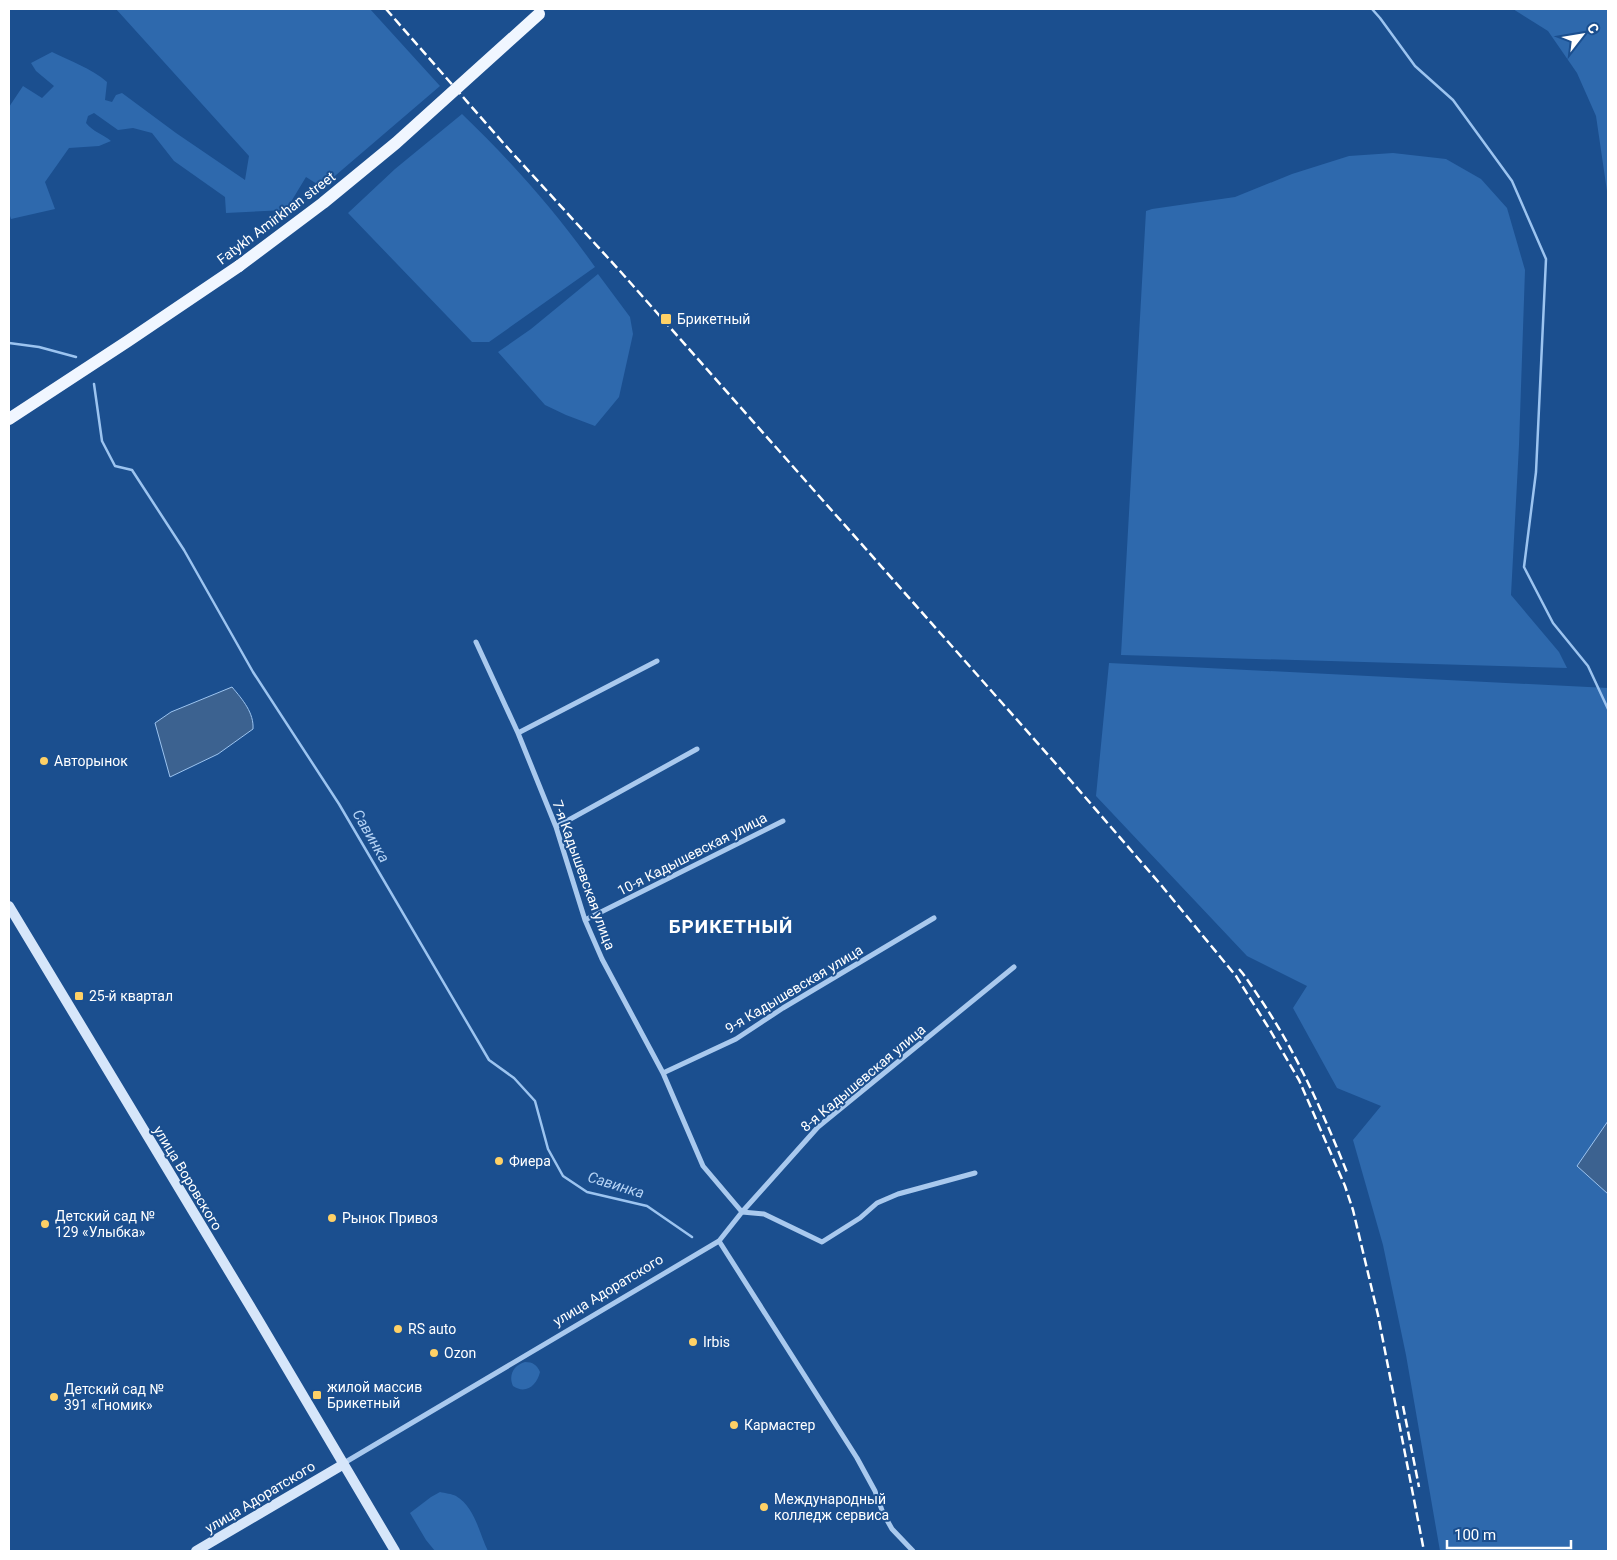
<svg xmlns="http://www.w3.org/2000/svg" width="1617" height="1560" viewBox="0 0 1617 1560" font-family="Roboto,sans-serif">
  <rect width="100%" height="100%" fill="#1b4f8f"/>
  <path fill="#2e69ad" d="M 116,9 L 370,9 L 440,86 L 322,187 L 306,177 L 286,210 L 226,213 L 225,197 L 174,161 L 152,133 L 133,128 L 118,130 L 94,113 L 88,116 L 86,123 C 92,131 104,135 111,141 L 99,146 L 69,148 L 45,182 L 55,209 L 11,219 L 9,213 L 9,107 L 23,86 L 42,98 L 54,86 L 36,71 L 31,63 L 52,52 C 70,61 91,68 107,82 L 105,100 L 112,102 L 116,95 L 122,93 L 176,133 L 245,180 L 249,156 Z
    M 1513,9 L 1608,9 L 1608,198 L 1596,116 L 1577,73 L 1548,31 Z
    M 462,114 C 511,161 556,212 595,267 L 489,342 L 472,342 L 348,213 L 395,169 Z
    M 1393,153 L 1446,159 L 1481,179 L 1507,208 L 1525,270 L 1519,445 L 1511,595 L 1559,652 L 1567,668 L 1121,655 L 1146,211 L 1152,209 L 1235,197 L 1292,174 L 1349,156 Z
    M 598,274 L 630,317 L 633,334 L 619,397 L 595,426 L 566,415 L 545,405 L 498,352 L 531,329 Z
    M 1109,663 L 1608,688 L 1608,1551 L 1440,1551 L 1406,1355 L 1383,1245 L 1353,1140 L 1381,1106 L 1337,1088 L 1293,1008 L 1307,986 L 1247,956 L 1096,796 Z
    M 525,1362 C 533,1362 537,1365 540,1372 C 537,1385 526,1395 513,1386 C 508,1375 514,1365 525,1362 Z
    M 440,1492 C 445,1493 452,1494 456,1496 C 475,1507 479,1533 488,1551 L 435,1551 L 426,1540 L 410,1513 L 431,1497 Z"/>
  <path fill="#3c6290" stroke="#9cc4f0" d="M 232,687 C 243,700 254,713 253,729 L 218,754 L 170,777 L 155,723 L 171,712 Z
    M 1608,1121 L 1608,1194 L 1577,1166 Z"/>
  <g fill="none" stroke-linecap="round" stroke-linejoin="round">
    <path stroke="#9cc4f0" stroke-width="2.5" d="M 1372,9 L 1380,18 L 1415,66 L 1453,100 L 1512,181 L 1546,259 L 1536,472 L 1524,567 L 1553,623 L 1588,666 L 1608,709
      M 9,343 L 39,347 L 76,357
      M 94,384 L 102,441 L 115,466 L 132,470 L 184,550 L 253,672 L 339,804 L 489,1060 L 514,1078 L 535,1101 L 548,1149 L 563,1176 L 587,1192 L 647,1206 L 692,1237"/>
    <path stroke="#a9c9ee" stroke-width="5" d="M 476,642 L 518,733 L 556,827 L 585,920 L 602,959 L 663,1073 L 703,1166 L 742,1212 L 764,1214 L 822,1242 L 860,1218 L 877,1203 L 898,1194 L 975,1173
      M 518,733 L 657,661
      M 556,827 L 697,749
      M 585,920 L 783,821
      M 663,1073 L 736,1039 L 783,1008 L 934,918
      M 719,1241 L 857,1458 L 875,1491 L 883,1513 L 892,1529 L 913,1551
      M 344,1463 L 719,1241 L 742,1212 L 818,1127 L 1014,967"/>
    <path stroke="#d6e6fa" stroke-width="10" d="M 9,906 L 259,1321 L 395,1551
      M 196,1551 L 344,1464"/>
    <path stroke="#f0f6ff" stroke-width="12" d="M 9,419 L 128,341 L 239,266"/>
    <path stroke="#fff" stroke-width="2.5" stroke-dasharray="9 4" stroke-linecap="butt" d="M 386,9 L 505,145 L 620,271 L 1072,782 L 1161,885 L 1236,976 L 1270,1030 L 1299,1080 L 1345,1186 L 1353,1210 L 1378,1315 L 1424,1551
      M 1239,969 C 1247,978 1254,990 1261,1000 C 1298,1055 1324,1115 1348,1175
      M 1403,1406 L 1419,1487"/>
    <path stroke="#f0f6ff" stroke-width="12" d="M 239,266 L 323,203 L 396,143 L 539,14"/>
  </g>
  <g fill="#ffd166" stroke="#1b4f8f" stroke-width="2">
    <rect x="660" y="313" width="12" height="12" rx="2.5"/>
    <circle cx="44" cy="761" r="5"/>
    <rect x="74" y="991" width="10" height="10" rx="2.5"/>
    <circle cx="499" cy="1161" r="5"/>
    <circle cx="332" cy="1218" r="5"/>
    <circle cx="45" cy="1224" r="5"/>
    <circle cx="398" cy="1329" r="5"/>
    <circle cx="693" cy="1342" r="5"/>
    <circle cx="434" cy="1353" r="5"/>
    <rect x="312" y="1390" width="10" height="10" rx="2.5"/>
    <circle cx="54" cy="1397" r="5"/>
    <circle cx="734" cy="1425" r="5"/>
    <circle cx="764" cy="1507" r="5"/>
  </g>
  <g text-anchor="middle" stroke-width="4" stroke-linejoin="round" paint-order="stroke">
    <g font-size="14" fill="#fff" stroke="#1b4f8f">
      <text transform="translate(276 218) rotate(-37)" y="5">Fatykh Amirkhan street</text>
      <text transform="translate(692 854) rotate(-27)" y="5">10-я Кадышевская улица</text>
      <text transform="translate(584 875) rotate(70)" y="5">7-я Кадышевская улица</text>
      <text transform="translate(794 989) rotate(-31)" y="5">9-я Кадышевская улица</text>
      <text transform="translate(863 1078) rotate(-40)" y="5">8-я Кадышевская улица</text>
      <text transform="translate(188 1178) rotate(59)" y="5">улица Воровского</text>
      <text transform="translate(608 1290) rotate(-31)" y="5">улица Адоратского</text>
      <text transform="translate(260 1497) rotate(-31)" y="5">улица Адоратского</text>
    </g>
    <g font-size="14" fill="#fff" stroke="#1b4f8f" text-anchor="start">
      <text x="677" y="324">Брикетный</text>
      <text x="54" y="766">Авторынок</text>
      <text x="89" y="1001">25-й квартал</text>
      <text x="509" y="1166">Фиера</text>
      <text x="55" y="1221">Детский сад №<tspan x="55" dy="16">129 «Улыбка»</tspan></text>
      <text x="342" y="1223">Рынок Привоз</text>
      <text x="408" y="1334">RS auto</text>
      <text x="703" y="1347">Irbis</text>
      <text x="444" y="1358">Ozon</text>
      <text x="327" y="1392">жилой массив<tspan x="327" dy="16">Брикетный</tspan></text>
      <text x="64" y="1394">Детский сад №<tspan x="64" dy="16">391 «Гномик»</tspan></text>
      <text x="744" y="1430">Кармастер</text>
      <text x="774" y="1504">Международный<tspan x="774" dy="16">колледж сервиса</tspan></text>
    </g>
    <g font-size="15" font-style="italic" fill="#b5d3f5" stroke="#1b4f8f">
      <text transform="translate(371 836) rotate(60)" y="5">Савинка</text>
      <text transform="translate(616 1185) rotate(17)" y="5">Савинка</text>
    </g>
    <g font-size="19" font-weight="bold" letter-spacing="1" fill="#fff" stroke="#1b4f8f">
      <text x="731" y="933">БРИКЕТНЫЙ</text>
    </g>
  </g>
  <rect width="1617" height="1560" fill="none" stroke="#ffffff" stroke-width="20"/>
  <g transform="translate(1582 35) rotate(59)" stroke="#1b4f8f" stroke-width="4" paint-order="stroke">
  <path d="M0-4L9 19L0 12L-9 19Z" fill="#ffffff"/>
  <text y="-8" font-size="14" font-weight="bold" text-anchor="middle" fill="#ffffff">С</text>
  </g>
  <path d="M1447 1540v8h124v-8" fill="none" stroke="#ffffff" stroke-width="2.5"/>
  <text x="1454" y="1540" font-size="15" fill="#ffffff" stroke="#1b4f8f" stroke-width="4" paint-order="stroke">100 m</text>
</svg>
